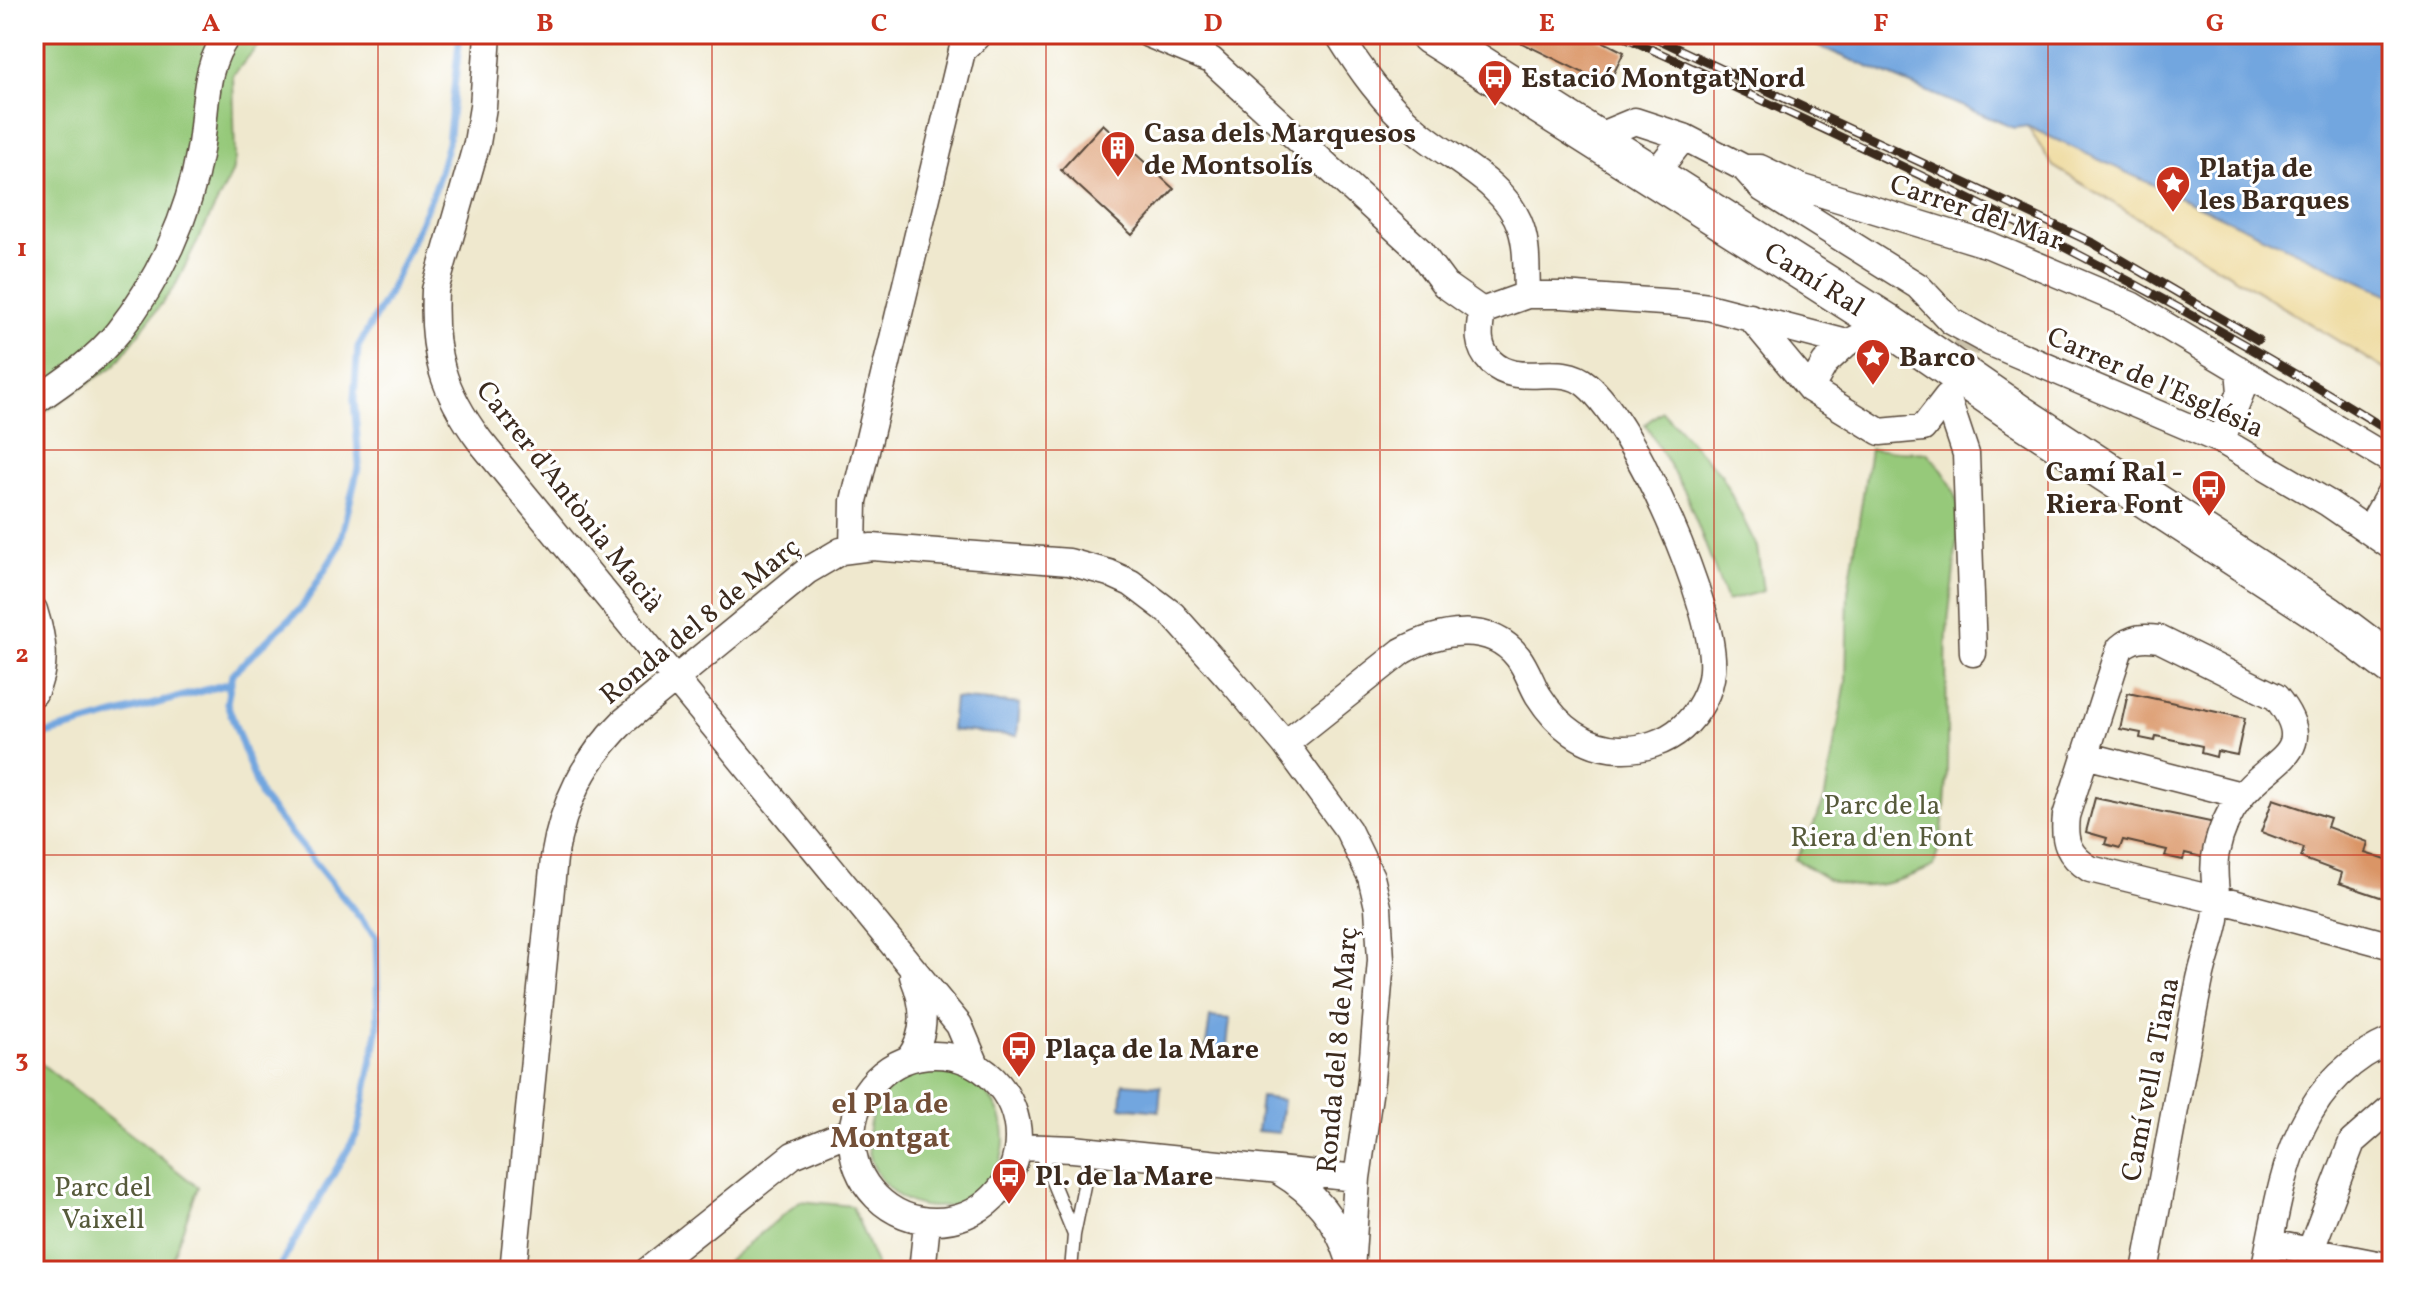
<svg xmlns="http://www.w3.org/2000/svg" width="2426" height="1305" viewBox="0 0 2426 1305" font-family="Vollkorn,serif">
  <rect width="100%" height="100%" fill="#fff"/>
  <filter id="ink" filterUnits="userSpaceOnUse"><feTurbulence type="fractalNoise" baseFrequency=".0125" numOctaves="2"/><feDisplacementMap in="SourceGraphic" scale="16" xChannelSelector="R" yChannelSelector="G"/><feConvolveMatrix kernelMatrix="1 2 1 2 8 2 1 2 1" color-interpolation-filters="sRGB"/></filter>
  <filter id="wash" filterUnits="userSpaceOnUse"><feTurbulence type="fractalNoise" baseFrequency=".006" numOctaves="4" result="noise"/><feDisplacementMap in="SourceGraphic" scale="32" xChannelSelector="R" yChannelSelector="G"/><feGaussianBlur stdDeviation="1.8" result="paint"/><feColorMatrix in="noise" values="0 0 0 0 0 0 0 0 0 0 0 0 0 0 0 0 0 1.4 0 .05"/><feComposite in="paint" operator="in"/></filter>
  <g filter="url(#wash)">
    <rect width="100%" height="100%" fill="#efe8ce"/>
    <path fill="#96c97a" stroke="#687a4c" stroke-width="2" d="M 34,34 L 268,34 L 233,75 L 235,158 L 232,173 L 175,286 L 114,366 L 34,419 Z
      M 1662,411 L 1721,474 L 1757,547 L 1763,591 L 1727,601 L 1685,492 L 1645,424 Z
      M 1870,449 L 1927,453 C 1942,467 1953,484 1958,505 C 1959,512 1958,522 1957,529 C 1956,564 1950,598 1947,633 C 1943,711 1956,790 1934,866 C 1903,881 1861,895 1828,879 C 1817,874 1806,865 1795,859 L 1807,840 L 1824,801 L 1846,682 L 1848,592 Z
      M 34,1058 L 198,1187 L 173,1256 L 162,1271 L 34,1271 Z
      M868 1139a68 68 0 1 1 136 0a68 68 0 1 1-136 0Z
      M 800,1201 L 852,1206 L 876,1264 L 876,1271 L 716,1271 Z"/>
    <path fill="#eeda9e" stroke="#94825e" stroke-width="2" d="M 2027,126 L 2392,296 L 2392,374 L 2053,166 Z"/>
    <path fill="#72a6df" stroke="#56687e" stroke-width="2" d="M 1795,34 L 2392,34 L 2392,296 L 2027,126 L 2014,128 L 1823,48 Z
      M 954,698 L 1020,704 L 1017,736 L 951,730 Z
      M 1210,1017 L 1230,1019 L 1226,1055 L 1205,1052 Z
      M 1123,1083 L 1161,1086 L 1159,1111 L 1121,1107 Z
      M 1261,1097 L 1283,1100 L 1279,1133 L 1257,1131 Z"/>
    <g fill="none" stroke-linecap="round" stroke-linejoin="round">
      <path stroke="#72a6df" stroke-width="7" d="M 34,737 L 231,683
        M 277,1271 L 358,1132 L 378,1027 L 376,937 L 261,797 L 227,703 L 232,674 L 302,607 L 339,547 L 359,464 L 354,399 L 358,347 L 390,291 L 435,189 L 448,143 L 460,34"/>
    </g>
    <g id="blocks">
      <path fill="#da9566" d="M 1517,34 L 1588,34 L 1624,52 L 1608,85 L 1514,39 Z
        M 1103,124 L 1174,189 L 1132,235 L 1061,170 Z
        M 2128,693 L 2245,718 L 2237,755 L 2217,751 L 2216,757 L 2201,753 L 2202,746 L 2156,736 L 2155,741 L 2140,738 L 2141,733 L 2120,729 Z
        M 2095,798 L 2215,823 L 2206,858 L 2185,853 L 2183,860 L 2165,856 L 2167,850 L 2123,840 L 2120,848 L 2105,844 L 2107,838 L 2086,832 Z
        M 2273,799 L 2330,818 L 2327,827 L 2368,842 L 2365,853 L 2392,862 L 2388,881 L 2392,882 L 2392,901 L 2339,883 L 2342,873 L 2301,858 L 2304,848 L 2261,832 Z
        M 2305,1259 L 2346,1271 L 2303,1271 Z"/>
    </g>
  </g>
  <g filter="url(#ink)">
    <use href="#blocks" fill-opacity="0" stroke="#564638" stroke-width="2"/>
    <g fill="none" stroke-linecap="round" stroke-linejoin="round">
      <path stroke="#cbc2ab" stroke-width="26" stroke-dasharray="26 13" stroke-linecap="butt" d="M 1951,387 L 1968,343"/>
      <g stroke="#564638" stroke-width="15">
        <path id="service" d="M 1038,1147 L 1074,1235
          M 1071,1271 L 1074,1235 L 1091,1151"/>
      </g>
      <g stroke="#564638" stroke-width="23">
        <path id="pedestrian" d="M 2366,529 L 2392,483"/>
      </g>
      <g stroke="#564638" stroke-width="29">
        <path id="minor" d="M 488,34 L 483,107 L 477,143 L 435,290 C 432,353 442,390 480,441 L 959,1025 L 976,1065
          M 1148,34 L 1211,60 L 1419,250 L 1445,285 L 1482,311
          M 1338,34 C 1360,69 1383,102 1415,129 C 1449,159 1506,182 1521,228 C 1528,249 1526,273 1527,295
          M 1594,138 L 1635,121 L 1684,137 L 1744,168 L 1760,168 L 1800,187 L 1989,245 L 2131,305 L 2392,461
          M 1744,168 L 1763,189 L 1918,286 L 1951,321 L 1991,343 L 2224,442 L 2328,503 L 2392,547
          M 1653,176 L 1684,137
          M 1482,311 L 1527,295 L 1562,295 L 1677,303 L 1708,307 L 1847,343 L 1887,324
          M 1750,317 L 1810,389 L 1880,432 L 1923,428 L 1947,397
          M 1810,389 L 1825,363 L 1847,343
          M 1947,397 L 1966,454 L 1973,653
          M 34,402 C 63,382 96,360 118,332 C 159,280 189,216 200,150 C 207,112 202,65 229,34
          M 2221,441 L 2241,392 L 2239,369
          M 853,549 L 854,501 L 962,51 L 979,34
          M 34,610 C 43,639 48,665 34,693
          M 1285,744 L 1402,651 C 1438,631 1489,620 1518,657 C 1527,669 1531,683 1538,695 C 1557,725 1584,748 1620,749 C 1642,750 1666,742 1682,728 C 1698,714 1711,691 1712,670 C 1717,609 1634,424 1587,385 C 1559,361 1519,389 1491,362 C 1476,347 1479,330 1482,311
          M 2085,755 L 2241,795
          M852 1138a83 83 0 1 1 166 0a83 83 0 1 1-166 0Z
          M 909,1059 C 928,1032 925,1005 913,976
          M 1020,1147 L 1073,1149 L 1357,1178
          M 1280,1172 C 1314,1192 1337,1220 1349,1258
          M 2270,1243 L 2392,1267
          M 2311,1249 L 2352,1142 L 2392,1107
          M 513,1271 L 554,858 C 563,803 584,760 624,721 L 807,571 L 841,551 L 872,547 L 1069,562 L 1109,573 L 1131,583 L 1172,614 L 1231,680 L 1285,744 L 1348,830 L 1371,877 L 1378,907 L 1381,960 L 1371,1081 L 1357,1178 L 1351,1271
          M 647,1271 L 793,1155 L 851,1131
          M 922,1271 L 927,1223
          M 2145,1271 C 2163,1175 2180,1079 2199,984 C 2203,962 2212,941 2216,919 C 2219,897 2211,873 2216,852 C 2220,833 2229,812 2241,797 C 2269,759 2322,754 2276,697 L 2159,639 C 2143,637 2133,637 2120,648 L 2066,816 C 2063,842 2068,855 2090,869 L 2217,900 L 2237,904 L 2392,946
          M 2264,1271 C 2283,1178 2293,1082 2392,1040"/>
      </g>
      <g stroke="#564638" stroke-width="43">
        <g id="primary">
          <path id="s1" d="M 1430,34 L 1887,324 L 2019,415 L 2326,615 L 2392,665"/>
        </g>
      </g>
      <use href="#service" stroke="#fff" stroke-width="12"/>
      <use href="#pedestrian" stroke="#fff" stroke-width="20"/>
      <use href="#minor" stroke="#fff" stroke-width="26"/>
      <use href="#primary" stroke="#fff" stroke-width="40"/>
      <g stroke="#3b2a1e" stroke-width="9">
        <path id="rail" d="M 1618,34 C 1882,154 2146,278 2392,433
          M 1647,34 L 2093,243 L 2258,340"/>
      </g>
      <use href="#rail" stroke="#fff" stroke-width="6" stroke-dasharray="18" stroke-linecap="butt"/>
    </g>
  </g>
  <path fill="none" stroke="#c8321e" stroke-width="2" stroke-opacity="0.55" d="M 378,34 L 378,1271M 712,34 L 712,1271M 1046,34 L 1046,1271M 1380,34 L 1380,1271M 1714,34 L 1714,1271M 2048,34 L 2048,1271M 34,450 L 2392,450M 34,855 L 2392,855"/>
  <defs>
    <g id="bus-pin" transform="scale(1.8)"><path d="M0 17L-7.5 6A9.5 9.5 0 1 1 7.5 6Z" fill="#c8321e" stroke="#fff"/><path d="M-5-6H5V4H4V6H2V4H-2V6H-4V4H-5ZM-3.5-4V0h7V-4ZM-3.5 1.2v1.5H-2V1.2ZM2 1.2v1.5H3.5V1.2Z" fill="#fff"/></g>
    <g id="building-pin" transform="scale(1.8)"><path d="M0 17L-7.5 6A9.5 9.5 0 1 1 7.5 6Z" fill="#c8321e" stroke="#fff"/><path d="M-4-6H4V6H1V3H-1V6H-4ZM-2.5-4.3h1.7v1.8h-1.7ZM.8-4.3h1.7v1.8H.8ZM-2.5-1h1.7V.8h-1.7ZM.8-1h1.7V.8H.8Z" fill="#fff"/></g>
    <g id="sight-pin" transform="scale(1.8)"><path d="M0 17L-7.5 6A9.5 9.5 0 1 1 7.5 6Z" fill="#c8321e" stroke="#fff"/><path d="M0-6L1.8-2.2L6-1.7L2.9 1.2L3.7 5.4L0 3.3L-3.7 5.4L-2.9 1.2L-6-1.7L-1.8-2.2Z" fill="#fff"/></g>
  </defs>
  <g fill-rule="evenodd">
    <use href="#bus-pin" x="1495" y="77"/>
    <use href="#building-pin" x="1118" y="148"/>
    <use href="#sight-pin" x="2173" y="183"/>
    <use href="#sight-pin" x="1873" y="356"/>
    <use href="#bus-pin" x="2209" y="487"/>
    <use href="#bus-pin" x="1019" y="1048"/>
    <use href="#bus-pin" x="1009" y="1175"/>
  </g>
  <g text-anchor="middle" stroke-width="6" stroke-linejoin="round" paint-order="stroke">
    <g font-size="28" font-weight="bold" fill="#3b2a1e" stroke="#fff" text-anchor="start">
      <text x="1521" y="87">Estació Montgat Nord</text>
      <text x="1144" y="142">Casa dels Marquesos<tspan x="1144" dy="32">de Montsolís</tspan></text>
      <text x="2199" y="177">Platja de<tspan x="2199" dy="32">les Barques</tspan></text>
      <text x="1899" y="366">Barco</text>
      <text x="2183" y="481" text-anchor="end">Camí Ral -<tspan x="2183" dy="32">Riera Font</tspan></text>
      <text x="1045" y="1058">Plaça de la Mare</text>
      <text x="1035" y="1185">Pl. de la Mare</text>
    </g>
    <g font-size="28" fill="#3b2a1e" stroke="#fff">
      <text transform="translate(1977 211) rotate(19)" y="10">Carrer del Mar</text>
      <text dy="10" stroke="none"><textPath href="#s1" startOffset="456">Camí Ral</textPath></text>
      <text transform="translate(2156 381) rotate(24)" y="10">Carrer de l'Església</text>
      <text transform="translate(571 496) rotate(52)" y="10">Carrer d'Antònia Macià</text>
      <text transform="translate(699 620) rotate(-39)" y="10">Ronda del 8 de Març</text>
      <text transform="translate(1336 1050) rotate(-85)" y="10">Ronda del 8 de Març</text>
      <text transform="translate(2149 1079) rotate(-79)" y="10">Camí vell a Tiana</text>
    </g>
    <g font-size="28" fill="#565a3a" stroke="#fff">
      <text x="1882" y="814">Parc de la<tspan x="1882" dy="32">Riera d'en Font</tspan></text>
      <text x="103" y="1196">Parc del<tspan x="103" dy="32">Vaixell</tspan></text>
    </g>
    <g font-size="30" font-weight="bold" fill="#734f37" stroke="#fff">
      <text x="890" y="1113">el Pla de<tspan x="890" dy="34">Montgat</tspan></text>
    </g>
  </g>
  <rect width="2426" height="1305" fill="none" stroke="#fff" stroke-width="88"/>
  <rect x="44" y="44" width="2338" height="1217" fill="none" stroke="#c8321e" stroke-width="3"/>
  <g font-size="26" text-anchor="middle" font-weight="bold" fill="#c8321e">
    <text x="211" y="31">A</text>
    <text x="545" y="31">B</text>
    <text x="879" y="31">C</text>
    <text x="1213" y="31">D</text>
    <text x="1547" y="31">E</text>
    <text x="1881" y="31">F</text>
    <text x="2215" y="31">G</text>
    <text x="22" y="256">1</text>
    <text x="22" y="662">2</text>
    <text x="22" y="1067">3</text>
  </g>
</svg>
